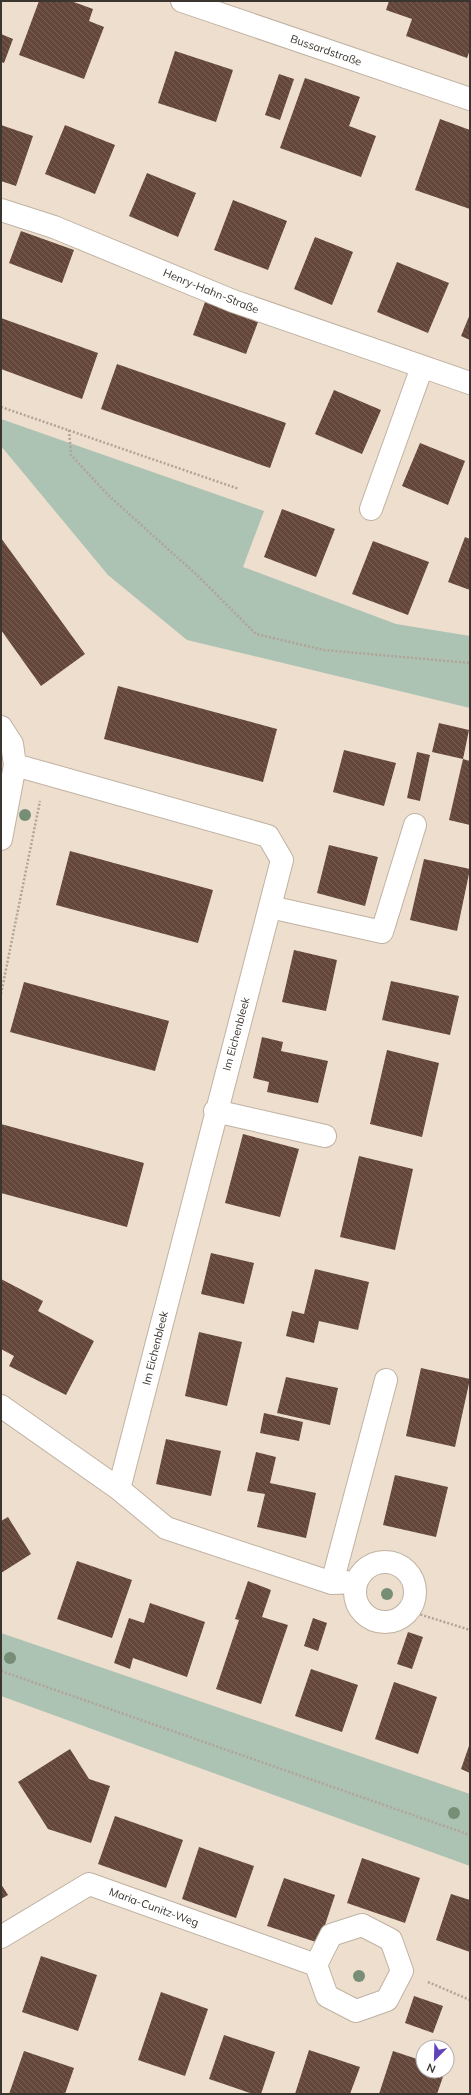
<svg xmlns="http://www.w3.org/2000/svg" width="471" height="2095" viewBox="0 0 471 2095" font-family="Mulish,sans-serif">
  <defs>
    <pattern id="building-back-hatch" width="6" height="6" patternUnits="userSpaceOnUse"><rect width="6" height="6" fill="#64473a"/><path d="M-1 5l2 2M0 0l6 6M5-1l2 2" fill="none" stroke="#776055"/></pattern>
  </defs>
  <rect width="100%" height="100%" fill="#eddece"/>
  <path fill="#acc2b3" d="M 1,419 L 264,511 L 243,567 L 396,624 L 470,636 L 470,708 L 187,640 L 108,575 L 1,446 Z
    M 1,1633 L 470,1794 L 470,1866 L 1,1696 Z"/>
  <path fill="url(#building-back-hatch)" d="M 39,1 L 71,1 L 93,9 L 89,21 L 104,27 L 84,79 L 19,55 Z
    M 389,1 L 470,1 L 470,50 L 467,58 L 406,36 L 412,19 L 386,10 Z
    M 1,34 L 13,39 L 4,63 L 1,62 Z
    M 175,51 L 233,70 L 216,122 L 158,103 Z
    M 279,74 L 294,79 L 280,120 L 265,115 Z
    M 305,78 L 360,97 L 349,126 L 376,136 L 361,177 L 280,148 Z
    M 440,119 L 470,130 L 470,209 L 415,190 Z
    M 1,125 L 33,136 L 16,186 L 1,181 Z
    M 65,125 L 115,145 L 95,194 L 45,174 Z
    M 147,173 L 196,193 L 178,237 L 129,216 Z
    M 233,200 L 287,221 L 268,270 L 214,250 Z
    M 21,231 L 74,250 L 62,283 L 9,263 Z
    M 315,237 L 353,252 L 332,305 L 294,289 Z
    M 397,262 L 449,283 L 428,333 L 377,312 Z
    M 205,302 L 258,322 L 246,354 L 193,335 Z
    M 470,314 L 470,340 L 461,336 Z
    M 1,318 L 98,353 L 82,399 L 1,369 Z
    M 117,364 L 286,423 L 270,468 L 101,409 Z
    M 334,390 L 381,410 L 362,454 L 315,434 Z
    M 420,443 L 465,461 L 448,505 L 402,486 Z
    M 282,509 L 335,529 L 316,577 L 264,557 Z
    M 465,537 L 470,539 L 470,590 L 448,582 Z
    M 1,538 L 85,654 L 41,686 L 1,630 Z
    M 373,541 L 429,562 L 408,615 L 352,594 Z
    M 118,686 L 277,729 L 263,782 L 104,739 Z
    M 439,723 L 469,730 L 463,759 L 432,752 Z
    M 344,750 L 396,763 L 384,806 L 333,792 Z
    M 417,752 L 430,755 L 420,801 L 407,798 Z
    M 463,759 L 470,761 L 470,825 L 449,820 Z
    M 329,845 L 378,857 L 365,906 L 317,893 Z
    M 70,851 L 213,890 L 198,943 L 56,905 Z
    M 424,859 L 470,869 L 457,931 L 410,920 Z
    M 294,950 L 337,960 L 326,1011 L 282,1002 Z
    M 391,981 L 459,996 L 450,1035 L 382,1020 Z
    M 24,982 L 169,1021 L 155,1071 L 10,1032 Z
    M 262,1037 L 283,1042 L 281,1051 L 328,1061 L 318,1103 L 267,1092 L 269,1082 L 253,1078 Z
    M 387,1050 L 439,1063 L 422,1137 L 370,1124 Z
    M 1,1124 L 144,1163 L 127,1227 L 1,1193 Z
    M 243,1134 L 299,1149 L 280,1217 L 225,1203 Z
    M 359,1156 L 413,1169 L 395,1250 L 340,1237 Z
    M 211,1253 L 254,1263 L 244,1304 L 201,1294 Z
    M 315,1269 L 369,1282 L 358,1330 L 319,1321 L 314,1343 L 286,1336 L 292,1311 L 304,1314 Z
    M 1,1279 L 43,1301 L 38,1311 L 94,1341 L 66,1395 L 9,1366 L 14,1356 L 1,1349 Z
    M 199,1332 L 242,1342 L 227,1406 L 185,1396 Z
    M 421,1368 L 470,1379 L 455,1447 L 406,1436 Z
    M 286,1377 L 338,1388 L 330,1425 L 277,1413 Z
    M 264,1413 L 303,1422 L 299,1441 L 260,1433 Z
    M 166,1439 L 221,1451 L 211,1496 L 156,1484 Z
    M 256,1452 L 276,1457 L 270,1483 L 316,1493 L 306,1538 L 257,1527 L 265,1494 L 247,1491 Z
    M 395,1475 L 448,1487 L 436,1537 L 383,1525 Z
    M 8,1517 L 31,1554 L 1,1573 L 1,1521 Z
    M 77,1561 L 132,1580 L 112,1638 L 57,1619 Z
    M 248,1581 L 271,1590 L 262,1617 L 288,1625 L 261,1704 L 216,1689 L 239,1620 L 235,1619 Z
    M 150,1603 L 205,1622 L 187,1677 L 133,1658 L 130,1669 L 114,1663 L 129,1618 L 144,1623 Z
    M 313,1618 L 327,1623 L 318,1651 L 304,1646 Z
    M 408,1632 L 423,1637 L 412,1669 L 397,1664 Z
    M 311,1669 L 358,1685 L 342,1732 L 295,1716 Z
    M 394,1682 L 437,1697 L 418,1754 L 375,1739 Z
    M 470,1743 L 470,1773 L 461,1769 Z
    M 70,1749 L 89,1779 L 110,1786 L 91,1843 L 48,1829 L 18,1782 Z
    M 115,1816 L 183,1840 L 166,1888 L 98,1864 Z
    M 199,1847 L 254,1866 L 236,1918 L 182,1899 Z
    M 362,1858 L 420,1878 L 405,1923 L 347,1903 Z
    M 284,1878 L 335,1895 L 319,1943 L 267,1926 Z
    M 1,1884 L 8,1895 L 1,1899 Z
    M 451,1894 L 470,1900 L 470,1952 L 436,1940 Z
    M 41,1956 L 97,1975 L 78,2031 L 22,2012 Z
    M 161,1992 L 208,2009 L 185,2076 L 138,2060 Z
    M 414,1996 L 443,2006 L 433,2033 L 405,2023 Z
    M 224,2035 L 275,2052 L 261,2094 L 253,2094 L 209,2079 Z
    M 309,2050 L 360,2067 L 350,2094 L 295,2094 Z
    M 24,2051 L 74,2068 L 65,2094 L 9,2094 Z
    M 393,2051 L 423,2061 L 423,2071 L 445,2071 L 437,2094 L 379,2094 Z"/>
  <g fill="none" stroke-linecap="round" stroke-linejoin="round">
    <g stroke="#c0b2a2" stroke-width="24">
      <path id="minor" d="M 182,1 L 470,99
        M 1,210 L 54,227 L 233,301 L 470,383
        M 371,509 L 422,367
        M 1,727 L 12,744 L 15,765 L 1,839
        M 15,765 L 268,836 L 282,860 L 119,1489 L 166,1528 L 332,1583 L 355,1582
        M 270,907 L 382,932 L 415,825
        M 215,1111 L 325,1136
        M 1,1406 L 119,1489
        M355 1592a30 30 0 1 1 60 0a30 30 0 1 1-60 0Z
        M 332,1583 L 386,1380
        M 362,1925 L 391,1940 L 402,1971 L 387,2000 L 356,2011 L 327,1996 L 316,1965 L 331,1935 Z
        M 1,1937 L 89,1884 L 316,1965"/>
    </g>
    <path stroke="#b0a498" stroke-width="2.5" stroke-dasharray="2 2" stroke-linecap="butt" d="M 1,407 L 239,489
      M 69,430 L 71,455 L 108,495 L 198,576 L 256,634 L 324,650 L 470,663
      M 1,994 L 40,801
      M 409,1611 L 470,1630
      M 1,1671 L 470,1835
      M 428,1982 L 470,2000"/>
    <use href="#minor" stroke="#fff" stroke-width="22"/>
  </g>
  <g fill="#768d76">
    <circle cx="25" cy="815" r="6"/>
    <circle cx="387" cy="1594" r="6"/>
    <circle cx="10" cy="1658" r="6"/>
    <circle cx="454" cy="1813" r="6"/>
    <circle cx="359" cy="1976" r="6"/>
  </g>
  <g text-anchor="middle" stroke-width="4" stroke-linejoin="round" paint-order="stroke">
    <g font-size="11" fill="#3b352f" stroke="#fff">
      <text transform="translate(326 50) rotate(19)" y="4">Bussardstraße</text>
      <text transform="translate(211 291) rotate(22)" y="4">Henry-Hahn-Straße</text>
      <text transform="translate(236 1034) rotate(-75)" y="4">Im Eichenbleek</text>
      <text transform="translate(155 1348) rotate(-76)" y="4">Im Eichenbleek</text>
      <text transform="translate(154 1907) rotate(20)" y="4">Maria-Cunitz-Weg</text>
    </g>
  </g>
  <rect width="471" height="2095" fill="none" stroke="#3b352f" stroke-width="4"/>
  <g transform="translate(435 2059) rotate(203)"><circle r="19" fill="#ffffff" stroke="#b1aeac"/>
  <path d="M0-3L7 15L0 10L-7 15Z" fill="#6043bb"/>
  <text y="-6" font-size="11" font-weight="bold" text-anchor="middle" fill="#3b352f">N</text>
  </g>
</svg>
